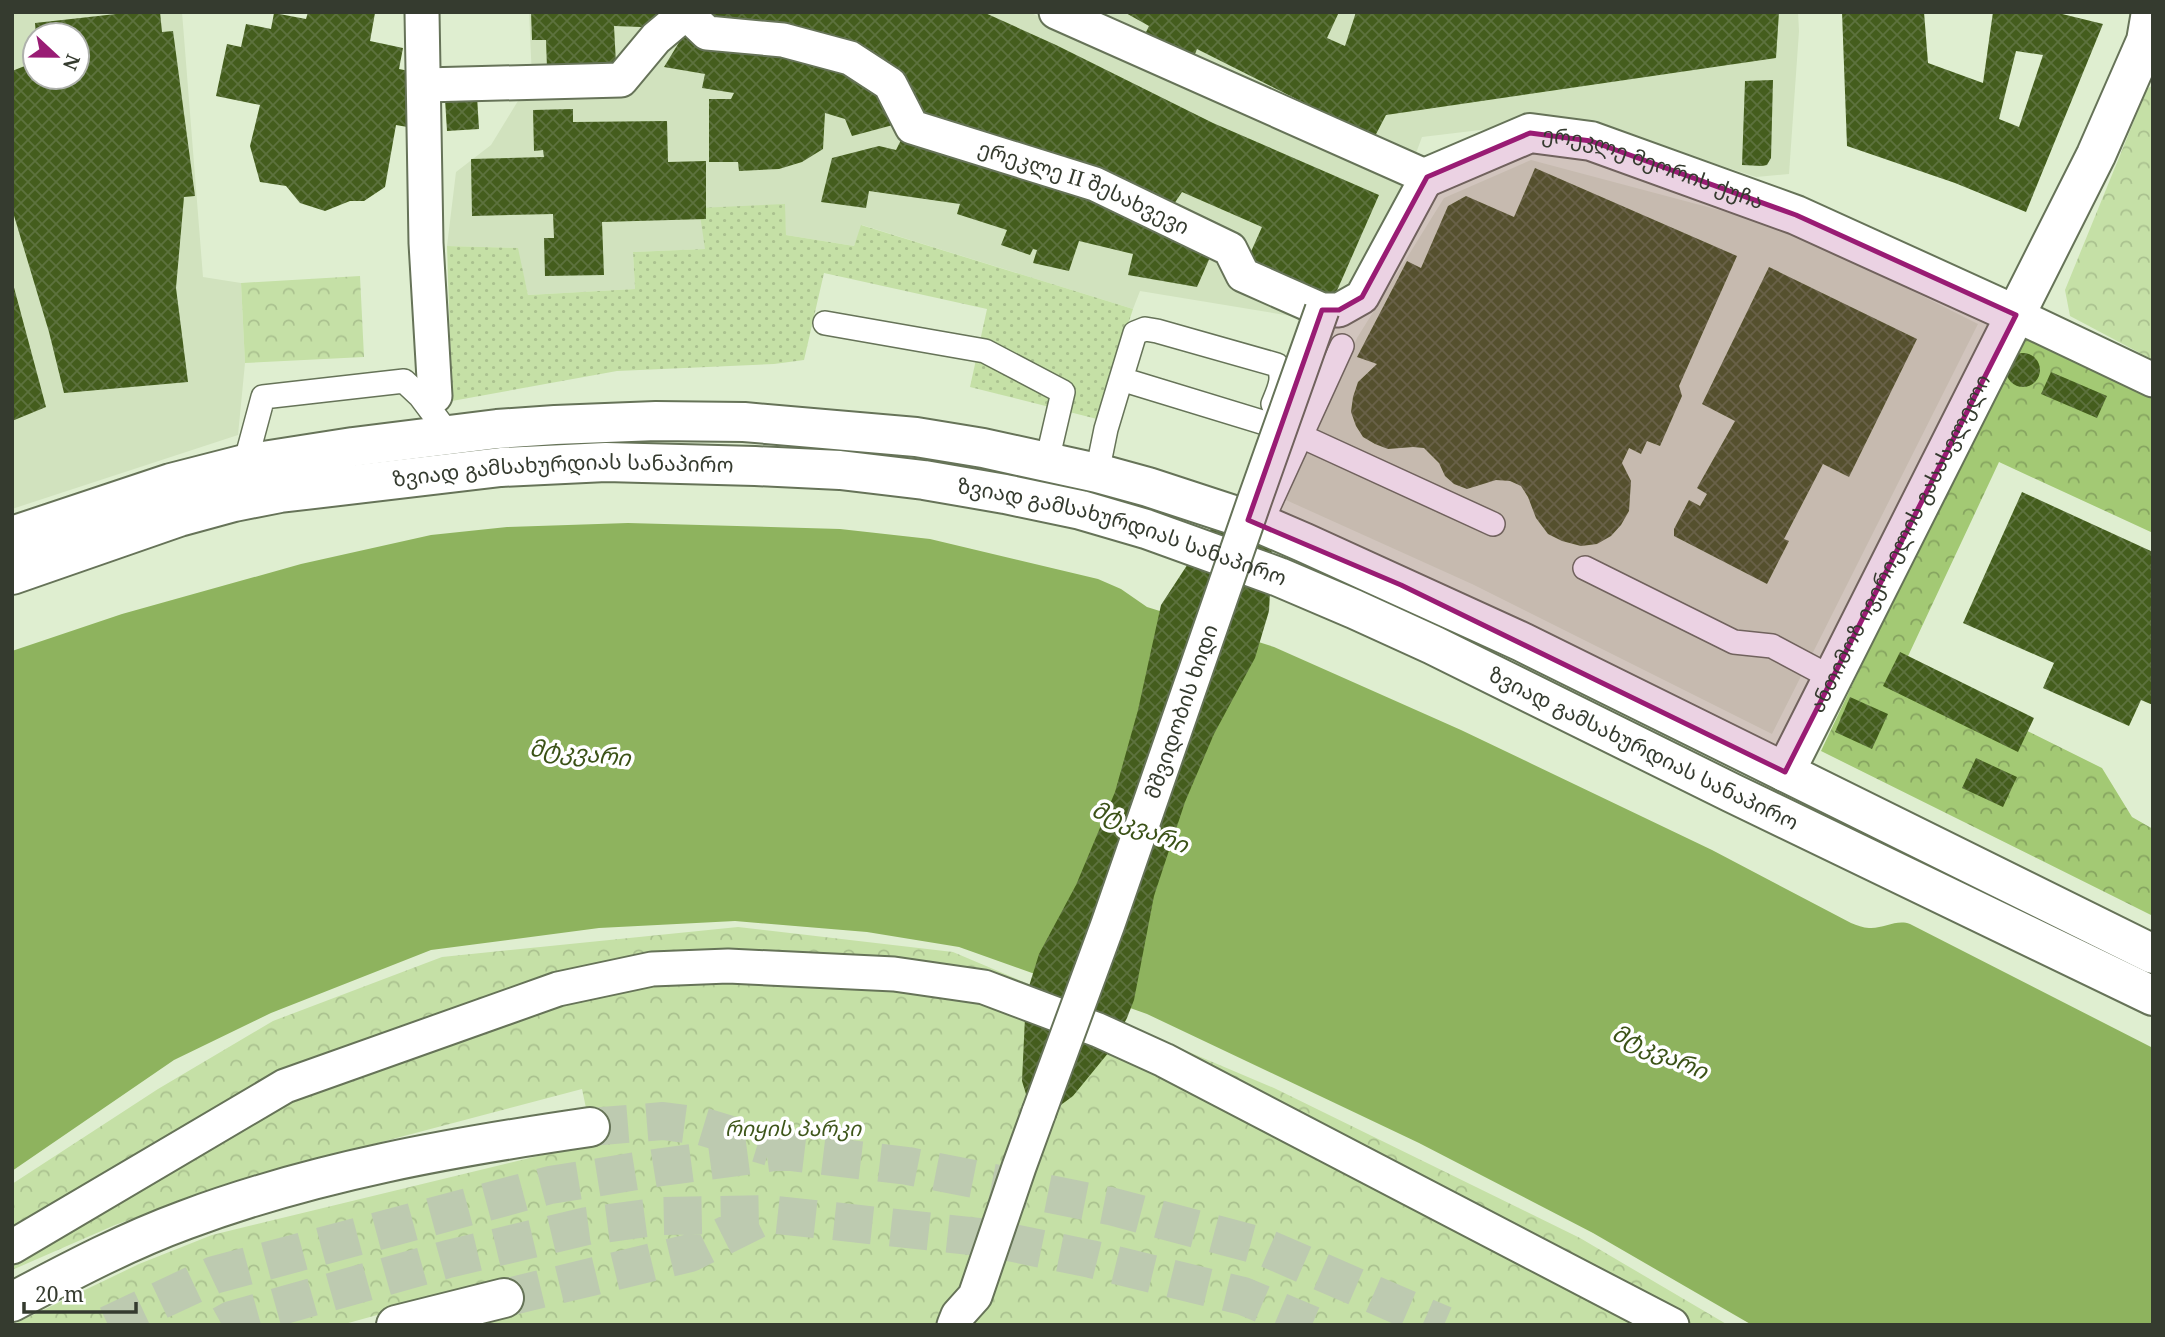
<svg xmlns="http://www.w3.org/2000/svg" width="2165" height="1337" viewBox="0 0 2165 1337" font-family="'Noto Serif','Noto Sans Georgian',serif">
  <defs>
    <pattern id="forest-crowns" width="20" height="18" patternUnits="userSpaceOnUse" patternTransform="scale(1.75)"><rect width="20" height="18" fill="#a3c974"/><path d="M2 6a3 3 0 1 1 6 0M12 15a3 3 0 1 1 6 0" fill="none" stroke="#86a460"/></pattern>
    <pattern id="park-crowns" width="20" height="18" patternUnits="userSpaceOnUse" patternTransform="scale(1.75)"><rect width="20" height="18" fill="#c5e0a6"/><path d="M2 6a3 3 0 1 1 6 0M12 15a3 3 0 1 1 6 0" fill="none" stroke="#aac18f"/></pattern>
    <pattern id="garden-dots" width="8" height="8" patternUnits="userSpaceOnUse" patternTransform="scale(1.75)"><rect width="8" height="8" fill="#c5e0a6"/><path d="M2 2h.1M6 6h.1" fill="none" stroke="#aac18f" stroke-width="1.8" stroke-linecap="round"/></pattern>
    <pattern id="building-cross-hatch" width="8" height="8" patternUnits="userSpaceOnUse" patternTransform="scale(1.75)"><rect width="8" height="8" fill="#445d1d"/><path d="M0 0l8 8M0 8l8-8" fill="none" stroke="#5d723e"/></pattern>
  </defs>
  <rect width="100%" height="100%" fill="#dfeed0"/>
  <path fill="#d1e2be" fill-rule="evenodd" d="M 12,12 L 182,12 L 203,277 L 241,283 L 245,363 L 238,435 L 12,509 ZM 35,35 L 77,35 L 77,77 L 35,77 Z
    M 529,12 L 1029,12 L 1404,187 L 1357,283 L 1309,319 L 1140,291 L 1133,309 L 862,225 L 854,246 L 786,235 L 784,204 L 706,249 L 633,252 L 635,289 L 528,295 L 517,248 L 447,246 L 456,172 L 491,145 L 532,78 Z
    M 1082,12 L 1798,12 L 1799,31 L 1789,174 L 1756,177 L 1614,131 L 1539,123 L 1422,137 L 1412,164 Z
    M 1531,160 L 1787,228 L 1978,324 L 1772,734 L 1472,584 L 1286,500 L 1357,338 L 1444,198 Z"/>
  <path fill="url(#forest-crowns)" d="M 2019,333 L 2153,396 L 2153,533 L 1999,462 L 1902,669 L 2102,768 L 2132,817 L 2153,829 L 2153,916 L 1821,751 Z"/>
  <path fill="url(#park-crowns)" d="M 2153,85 L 2153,360 L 2070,316 L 2065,290 L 2147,89 Z
    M 360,276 L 364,357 L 245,363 L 241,283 Z
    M 738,927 L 953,952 L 1274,1088 L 1580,1238 L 1728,1325 L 456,1325 L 428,1301 L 341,1325 L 12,1325 L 139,1264 L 212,1235 L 596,1142 L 590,1127 L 582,1089 L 264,1173 L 115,1225 L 12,1270 L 12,1184 L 158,1089 L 273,1021 L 442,957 Z"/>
  <path fill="url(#garden-dots)" d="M 785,204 L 786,235 L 854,246 L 861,225 L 1133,309 L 1097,419 L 970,387 L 987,309 L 824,273 L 804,360 L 774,364 L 617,371 L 452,401 L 447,246 L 518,248 L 528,295 L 635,289 L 633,252 L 705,249 L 699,208 Z"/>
  <path fill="#8eb35e" d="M 628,523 L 840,529 L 930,539 L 1098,579 L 1121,589 L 1147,607 L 1274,647 L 1461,730 L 1712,850 L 1851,923 C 1857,925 1863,928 1869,928 C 1884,929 1896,919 1910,924 L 2153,1048 L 2153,1325 L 1752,1325 L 1593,1233 L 1419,1143 L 1147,1014 L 959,947 L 867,932 L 735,921 L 599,928 L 431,950 L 271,1013 L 174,1060 L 12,1171 L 12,651 L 122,614 L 301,564 L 431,535 L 507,527 Z"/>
  <path fill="url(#building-cross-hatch)" fill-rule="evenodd" d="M 134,12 L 160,12 L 162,32 L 173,31 L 195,196 L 184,197 L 176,288 L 188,382 L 64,393 L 49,332 L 12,209 L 12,71 L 35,62 L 35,77 L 77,77 L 77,35 L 36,35 L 35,23 Z
    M 308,12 L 375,13 L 370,41 L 403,48 L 399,69 L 419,73 L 413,128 L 396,125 L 385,187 L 364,201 L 350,201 L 325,211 L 300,203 L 286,186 L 260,182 L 250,146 L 260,105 L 216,96 L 227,44 L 241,47 L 246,24 L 271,29 L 274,13 L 306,19 Z
    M 531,12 L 674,12 L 668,28 L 614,26 L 616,64 L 547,68 L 546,40 L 532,40 Z
    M 696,12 L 983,12 L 1056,45 L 1213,123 L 1379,195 L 1332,302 L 1245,265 L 1262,227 L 1182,192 L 1174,204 L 1029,151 L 917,116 L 895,77 Z
    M 1124,12 L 1339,12 L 1327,38 L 1345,46 L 1356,12 L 1779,12 L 1776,58 L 1386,115 L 1374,138 L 1197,49 L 1193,59 L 1144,36 L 1149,26 Z
    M 1842,12 L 1924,12 L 1928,63 L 1983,83 L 1993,12 L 2054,12 L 2103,24 L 2026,212 L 1955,183 L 1847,146 ZM 2016,51 L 2043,55 L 2019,127 L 1999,119 Z
    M 689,26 L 741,47 L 807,63 L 811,55 L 888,87 L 893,125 L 852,136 L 845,119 L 825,113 L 823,149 L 802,162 L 779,169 L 739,171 L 738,162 L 709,162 L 709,99 L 731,99 L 734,93 L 702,88 L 705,74 L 664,67 Z
    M 1773,80 L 1771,158 L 1767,165 L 1762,166 L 1742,165 L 1745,81 Z
    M 477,96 L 479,129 L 447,131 L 445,99 Z
    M 573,109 L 573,122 L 667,121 L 668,162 L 706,161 L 706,219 L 602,222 L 604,275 L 545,276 L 544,238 L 554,238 L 553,214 L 472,216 L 471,159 L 544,157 L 543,150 L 534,151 L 533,110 Z
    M 903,136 L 975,155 L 1215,246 L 1197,287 L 1128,275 L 1133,254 L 1079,241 L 1069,271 L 1033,263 L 1037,250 L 1033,249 L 1030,255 L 1001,245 L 1007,230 L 957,214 L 960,204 L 869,191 L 866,208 L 821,202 L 832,158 L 879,146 L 896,150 Z
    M 1535,168 L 1737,256 L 1679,386 L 1682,396 L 1660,446 L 1647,441 L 1641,454 L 1629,448 L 1622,463 L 1631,481 L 1629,511 L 1621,525 L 1611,536 L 1597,544 L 1581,546 L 1562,541 L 1548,534 L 1536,518 L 1528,497 L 1521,486 L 1510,481 L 1496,480 L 1467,489 L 1454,484 L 1445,476 L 1439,463 L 1424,448 L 1413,447 L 1388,449 L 1375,444 L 1363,437 L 1356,426 L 1351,412 L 1353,397 L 1358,382 L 1377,364 L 1357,357 L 1407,261 L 1421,268 L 1448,206 L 1466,196 L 1514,217 Z
    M 1769,267 L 1917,339 L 1849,477 L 1823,464 L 1784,539 L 1789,541 L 1767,584 L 1674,536 L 1674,529 L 1689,500 L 1700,506 L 1707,494 L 1697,488 L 1735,421 L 1702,404 Z
    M 12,280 L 46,407 L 12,421 Z
    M2006 370a17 17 0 1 1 34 0a17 17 0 1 1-34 0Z
    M 2051,372 L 2107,396 L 2097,418 L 2041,394 Z
    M 2022,492 L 2153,552 L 2153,705 L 2141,700 L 2129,726 L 2043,688 L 2054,663 L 1963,623 Z
    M 1269,518 L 1272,556 L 1269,611 L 1255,658 L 1214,734 L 1185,802 L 1154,896 L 1134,1000 L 1127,1018 L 1109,1052 L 1073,1096 L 1050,1113 L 1029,1104 L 1022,1081 L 1026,996 L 1039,954 L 1076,885 L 1115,792 L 1138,710 L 1161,605 L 1216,521 Z
    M 1900,652 L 2034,718 L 2018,752 L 1883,686 Z
    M 1850,697 L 1888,714 L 1872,749 L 1835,732 Z
    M 1976,758 L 2017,777 L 2003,807 L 1962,788 Z"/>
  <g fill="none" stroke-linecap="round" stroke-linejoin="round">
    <path stroke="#bdcab0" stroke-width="38" stroke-dasharray="38 19" stroke-linecap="butt" d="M 590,1127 L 663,1121 L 701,1126 L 770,1147
      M 504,1298 L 690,1253 L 760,1218
      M 108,1325 L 214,1275 L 550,1185 L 662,1167 L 782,1151 L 908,1166 L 1110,1206 L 1264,1247 L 1444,1325
      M 222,1325 L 231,1320 L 448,1259 L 587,1226 L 662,1216 L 768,1214 L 989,1238 L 1091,1259 L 1243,1296 L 1312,1325"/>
    <g stroke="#667358" stroke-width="26">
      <path id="service" d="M 825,323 L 985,351 L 1063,392 L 1047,461
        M 1121,379 L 1135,333 L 1145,329 L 1157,331 L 1277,365 C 1286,377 1278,391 1273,404
        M 245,464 L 263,397 L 404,381 L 420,396 L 450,436
        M 1097,473 L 1106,429 L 1121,379 L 1288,430 L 1493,524
        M 1262,521 L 1342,346
        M 1585,568 L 1734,642 L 1772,646 L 1832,678"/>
    </g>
    <g stroke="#667358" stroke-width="37">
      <g id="pedestrian">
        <path d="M 422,12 L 426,243 L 435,396"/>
        <path id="s1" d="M 686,13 L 707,33 L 783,40 L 850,58 L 890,84 L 912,127 L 1095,184 L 1230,249 L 1243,275 L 1322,310 L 1339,310 L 1362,297 L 1427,177 L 1056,12"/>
        <path d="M 425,85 L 621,80 L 656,38 L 687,12"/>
        <path d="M 2016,315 L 2153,380"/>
        <path d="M 12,1247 L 285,1086 L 558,989 L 652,969 L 728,966 L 894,974 L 984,987 L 1098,1030 L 1164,1060 L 1672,1325"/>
        <path d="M 954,1325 L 958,1315 L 975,1296 L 1019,1167 L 1039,1112"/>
      </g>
    </g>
    <g stroke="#667358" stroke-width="42">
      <g id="minor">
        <path id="s2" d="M 1427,177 L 1530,133 L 1591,141 L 1796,215 L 2016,315"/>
        <path id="s3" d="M 1785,772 L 2096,155 L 2146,41 L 2151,12"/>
      </g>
    </g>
    <g stroke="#667358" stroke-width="42">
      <path id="primary" d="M 12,1302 C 69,1272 125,1242 185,1220 C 316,1171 453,1147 590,1127
        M 396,1325 L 504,1298"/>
    </g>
    <g stroke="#667358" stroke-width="42">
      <g id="trunk">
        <path d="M 12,536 L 171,483 L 245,464 L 353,447 L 497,429 L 555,425 L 656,421 L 744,422 L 916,437 L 983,448 L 1097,473 L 1148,487 L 1261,524 L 1305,543 L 1522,642 L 2153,954"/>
        <path id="s4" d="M 12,575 L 179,517 L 234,502 L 280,493 L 501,467 L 606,462 L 755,466 L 840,470 L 924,480 L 1005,494 L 1081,510 L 1146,529 L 1279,577 L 1354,609 L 1433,645 L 1732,793 L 2153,996"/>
      </g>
    </g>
    <use href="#service" stroke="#fff" stroke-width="23"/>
    <use href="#pedestrian" stroke="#fff" stroke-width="33"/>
    <use href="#minor" stroke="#fff" stroke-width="38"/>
    <use href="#primary" stroke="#fff" stroke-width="38"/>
    <use href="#trunk" stroke="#fff" stroke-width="38"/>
    <g stroke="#667358" stroke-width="37" stroke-linecap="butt">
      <g id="pedestrian-bridge">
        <path id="s5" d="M 1039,1112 L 1108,924 L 1255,499 L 1322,310"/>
      </g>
    </g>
    <use href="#pedestrian-bridge" stroke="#fff" stroke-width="33"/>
  </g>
  <path fill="#991c74" fill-opacity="0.2" stroke="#991c74" stroke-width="5" stroke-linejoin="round" d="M 1530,133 L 1591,141 L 1796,215 L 2016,315 L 1785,772 L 1401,585 L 1248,520 L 1322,310 L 1339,310 L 1362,297 L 1427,177 Z"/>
  <g text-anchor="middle" stroke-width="7" stroke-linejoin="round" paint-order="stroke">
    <g font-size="21" fill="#353b2f" stroke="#fff">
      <text dy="7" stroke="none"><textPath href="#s2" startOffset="240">ერეკლე მეორის ქუჩა</textPath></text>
      <text dy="7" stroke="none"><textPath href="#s1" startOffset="453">ერეკლე II შესახვევი</textPath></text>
      <text dy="7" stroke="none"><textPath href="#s4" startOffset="565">ზვიად გამსახურდიას სანაპირო</textPath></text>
      <text dy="7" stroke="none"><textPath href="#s4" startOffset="1132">ზვიად გამსახურდიას სანაპირო</textPath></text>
      <text dy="7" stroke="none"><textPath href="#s3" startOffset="256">ანთიმოზ ივერიელის გასასვლელი</textPath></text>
      <text dy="7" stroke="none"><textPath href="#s5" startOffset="425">მშვიდობის ხიდი</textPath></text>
      <text dy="7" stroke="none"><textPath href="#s4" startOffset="1699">ზვიად გამსახურდიას სანაპირო</textPath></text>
    </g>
    <g font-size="21" font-style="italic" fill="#3e561a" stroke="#fff">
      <text x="793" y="1136">რიყის პარკი</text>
    </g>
    <g font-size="23" font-style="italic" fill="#3b5217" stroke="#fff">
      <text transform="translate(580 753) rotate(6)" y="8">მტკვარი</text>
      <text transform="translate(1140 827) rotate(22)" y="8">მტკვარი</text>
      <text transform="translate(1660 1052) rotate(24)" y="8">მტკვარი</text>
    </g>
  </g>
  <rect width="2165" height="1337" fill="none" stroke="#353b2f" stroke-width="28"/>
  <g transform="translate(56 56) rotate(112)"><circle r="33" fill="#ffffff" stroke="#aeb1ac" stroke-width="2"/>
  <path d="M0-5L12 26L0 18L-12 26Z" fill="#991c74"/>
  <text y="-10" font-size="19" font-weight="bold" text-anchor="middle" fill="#353b2f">N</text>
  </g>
  <path d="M24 1302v10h112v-10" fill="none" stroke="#353b2f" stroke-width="3.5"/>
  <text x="35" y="1302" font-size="21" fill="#353b2f" stroke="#ffffff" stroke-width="5" paint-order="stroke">20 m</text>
</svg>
